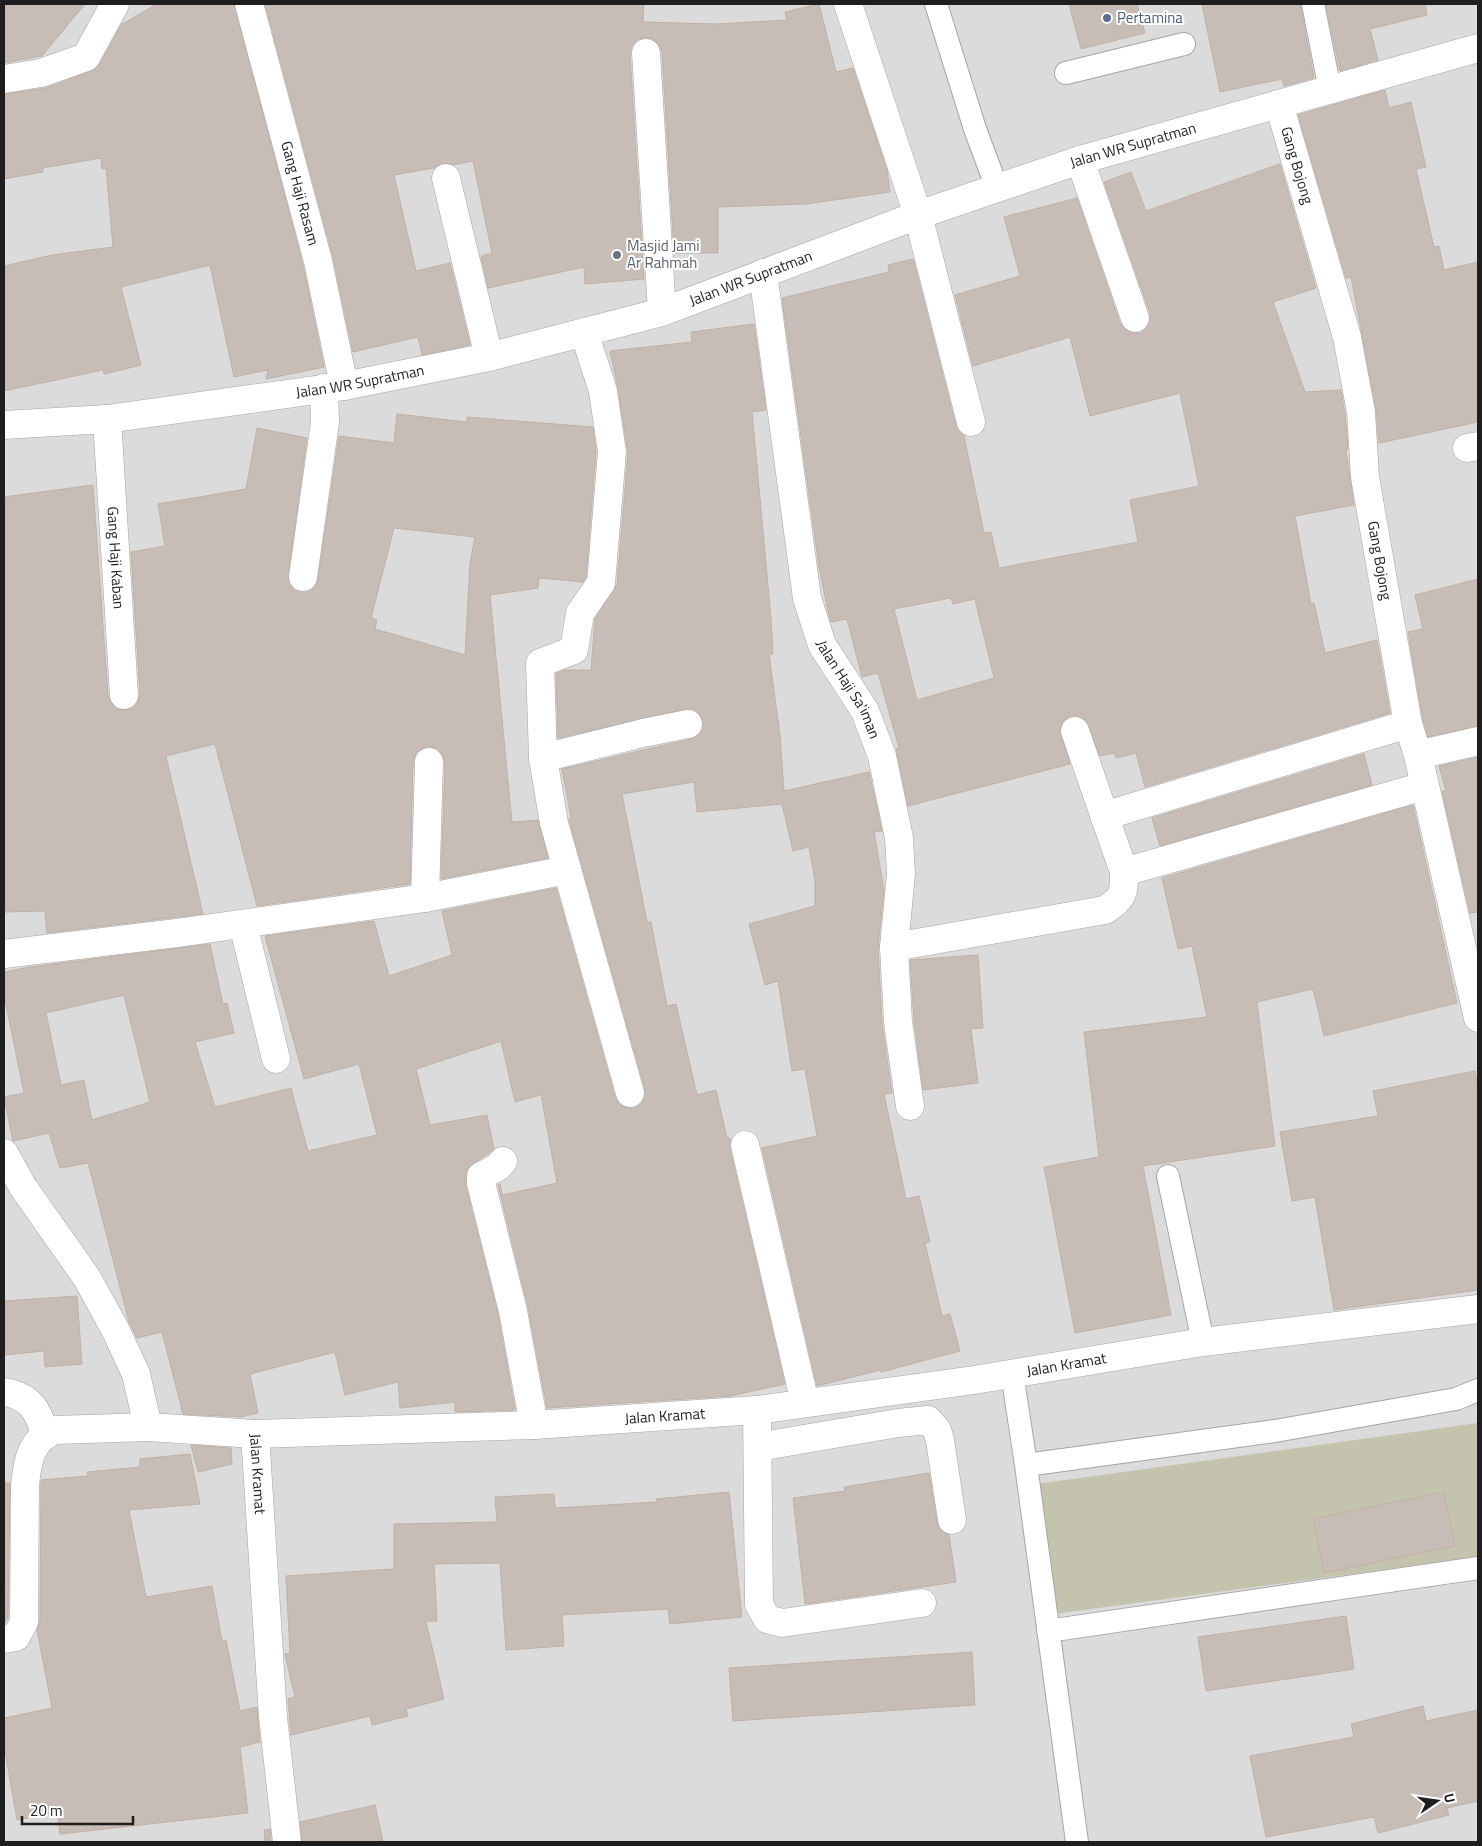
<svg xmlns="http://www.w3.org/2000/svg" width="1482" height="1846" viewBox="0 0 1482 1846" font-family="'Titillium Web',sans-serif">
  <rect width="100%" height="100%" fill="#efebe3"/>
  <path fill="#dcdbdb" d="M 4,4 L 1478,4 L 1478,1842 L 4,1842 Z"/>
  <path fill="#c4c4ae" d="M 1478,1423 L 1478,1557 L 1054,1614 L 1036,1484 Z"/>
  <path fill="#c7bdb6" stroke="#c2b0a5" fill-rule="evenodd" d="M 4,4 L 85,4 L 42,56 L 4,63 Z
    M 157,4 L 234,4 L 303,265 L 324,367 L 266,379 L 268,370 L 234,377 L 210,265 L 121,287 L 141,365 L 104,374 L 103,370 L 4,391 L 4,266 L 52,255 L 113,247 L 106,168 L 102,169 L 101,158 L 43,168 L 43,172 L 4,179 L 4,94 L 46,88 L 92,71 L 100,64 L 121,25 Z
    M 265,4 L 644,4 L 643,22 L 717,24 L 787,20 L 785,12 L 819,4 L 836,72 L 853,68 L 887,170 L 890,192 L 806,204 L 718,207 L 718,253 L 674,253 L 662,52 L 659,45 L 653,39 L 645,38 L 637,40 L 632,46 L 630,54 L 644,279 L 585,284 L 584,267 L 488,288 L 481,256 L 492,253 L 473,161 L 453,165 L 442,163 L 434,168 L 394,175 L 416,271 L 450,263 L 470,345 L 422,355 L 418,337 L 353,352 L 333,257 Z
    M 1069,4 L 1137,4 L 1145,33 L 1081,49 Z
    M 1202,4 L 1300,4 L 1314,78 L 1284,86 L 1282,79 L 1220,92 Z
    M 1326,4 L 1425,4 L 1427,15 L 1370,29 L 1378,60 L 1340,71 Z
    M 1385,90 L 1389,108 L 1411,102 L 1426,167 L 1416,169 L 1434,247 L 1439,246 L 1444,270 L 1478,262 L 1478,422 L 1379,443 L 1376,409 L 1351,277 L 1346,278 L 1298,115 Z
    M 1280,164 L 1316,288 L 1273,302 L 1305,392 L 1341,390 L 1345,414 L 1348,449 L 1346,450 L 1354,505 L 1295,516 L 1311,604 L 1314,603 L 1325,653 L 1377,640 L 1390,713 L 1145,787 L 1136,753 L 1116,758 L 1114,753 L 1100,756 L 1086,720 L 1078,716 L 1070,716 L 1063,721 L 1060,729 L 1070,764 L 908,806 L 896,749 L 899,748 L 878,673 L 862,677 L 847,619 L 831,622 L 828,611 L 819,567 L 782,298 L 889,272 L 888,265 L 913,259 L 956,426 L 964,436 L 984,533 L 991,532 L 999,568 L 1138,542 L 1130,500 L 1199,486 L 1180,393 L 1090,416 L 1070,337 L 973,366 L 955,295 L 1020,276 L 1004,217 L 1077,198 L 1120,323 L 1124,329 L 1132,333 L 1141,333 L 1147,328 L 1150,321 L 1150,313 L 1104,182 L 1131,172 L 1146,211 ZM 951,598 L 953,604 L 975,599 L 994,678 L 917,700 L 894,609 Z
    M 754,324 L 766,410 L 752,412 L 771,618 L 773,654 L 769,654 L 780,735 L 784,791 L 869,772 L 882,831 L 874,832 L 884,890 L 878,948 L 882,1023 L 892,1093 L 884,1094 L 906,1199 L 919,1196 L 930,1242 L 925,1243 L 942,1316 L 950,1314 L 960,1351 L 881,1372 L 880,1370 L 817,1386 L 762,1148 L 817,1136 L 805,1069 L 792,1071 L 778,981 L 765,985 L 749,924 L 815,906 L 815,880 L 809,847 L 793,851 L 782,804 L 697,812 L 694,782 L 622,794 L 647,922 L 651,922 L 667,1006 L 676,1004 L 697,1095 L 716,1090 L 727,1138 L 730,1138 L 730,1149 L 785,1384 L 731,1396 L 547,1408 L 528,1307 L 498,1185 L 500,1184 L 502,1195 L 557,1183 L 541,1095 L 515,1102 L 501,1041 L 416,1069 L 430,1125 L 487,1115 L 494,1149 L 468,1168 L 465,1183 L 498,1314 L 515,1410 L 455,1412 L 455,1402 L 400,1408 L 398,1382 L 345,1395 L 335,1352 L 250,1374 L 258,1413 L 241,1417 L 183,1414 L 162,1332 L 137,1338 L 129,1322 L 88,1163 L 60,1168 L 49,1133 L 13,1141 L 4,1097 L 24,1093 L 4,995 L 4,972 L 30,967 L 210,944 L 223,1004 L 227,1003 L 234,1033 L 195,1042 L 215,1107 L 291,1088 L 308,1151 L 377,1135 L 359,1064 L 304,1079 L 265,936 L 374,921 L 389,976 L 452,955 L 442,911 L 556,888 L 615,1097 L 619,1104 L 626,1108 L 634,1108 L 641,1104 L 645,1097 L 645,1089 L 569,820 L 571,817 L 562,769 L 691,739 L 699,735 L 703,729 L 703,721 L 699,713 L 693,709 L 685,709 L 558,738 L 556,674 L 564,670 L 591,670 L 595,619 L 617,584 L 628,453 L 618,389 L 610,351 L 692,342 L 691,332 ZM 124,995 L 150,1102 L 92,1120 L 84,1080 L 61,1085 L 46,1013 Z
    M 397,414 L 467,422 L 467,417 L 593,427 L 596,452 L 586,577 L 583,582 L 539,578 L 538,588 L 490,595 L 512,822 L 538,820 L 548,858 L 441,879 L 445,762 L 442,754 L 438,749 L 429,746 L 421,749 L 416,753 L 413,762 L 410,884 L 257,906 L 215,744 L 166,756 L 203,914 L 47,933 L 45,911 L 4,912 L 4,497 L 93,485 L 108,696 L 111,703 L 117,709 L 125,710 L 133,708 L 138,702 L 140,694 L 131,552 L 165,546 L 158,504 L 246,489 L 257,428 L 307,438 L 288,575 L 289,583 L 294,590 L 301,592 L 308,592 L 315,587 L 318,579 L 339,436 L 394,443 ZM 394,528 L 475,537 L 470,563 L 465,655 L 375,629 L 377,620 L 371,618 Z
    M 1478,579 L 1478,726 L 1428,737 L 1423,720 L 1408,632 L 1423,629 L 1415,595 Z
    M 1364,754 L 1372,785 L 1160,846 L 1152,818 Z
    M 1478,757 L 1478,912 L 1470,913 L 1442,791 L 1446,791 L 1439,766 Z
    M 1413,805 L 1457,1003 L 1324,1036 L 1313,989 L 1257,1002 L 1275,1146 L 1143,1166 L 1171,1315 L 1075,1333 L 1044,1167 L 1099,1157 L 1084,1032 L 1207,1017 L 1192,946 L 1178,949 L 1162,878 Z
    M 978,955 L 983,1028 L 971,1029 L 978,1083 L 923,1090 L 914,1020 L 910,960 Z
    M 1475,1071 L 1478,1087 L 1478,1290 L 1334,1310 L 1315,1197 L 1292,1201 L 1280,1132 L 1378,1116 L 1373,1091 Z
    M 77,1296 L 82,1364 L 45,1367 L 44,1351 L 4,1355 L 4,1301 Z
    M 191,1445 L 231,1448 L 232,1464 L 198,1472 Z
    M 190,1454 L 200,1504 L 129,1510 L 146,1597 L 212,1586 L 222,1641 L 226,1640 L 240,1711 L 257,1707 L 260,1742 L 240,1747 L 248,1813 L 60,1834 L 57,1812 L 17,1820 L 4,1745 L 4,1718 L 52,1708 L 37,1630 L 40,1622 L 41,1480 L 88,1476 L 87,1472 L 140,1467 L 140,1459 Z
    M 929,1473 L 937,1522 L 940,1530 L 949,1535 L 956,1582 L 805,1604 L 793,1498 L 845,1491 L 844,1487 Z
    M 4,1483 L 10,1483 L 8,1618 L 4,1623 Z
    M 729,1492 L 742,1617 L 670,1624 L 668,1609 L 562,1615 L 564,1646 L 506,1650 L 500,1563 L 434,1564 L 437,1621 L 426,1621 L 444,1699 L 406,1709 L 408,1716 L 372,1725 L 370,1716 L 291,1735 L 288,1699 L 295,1697 L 285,1654 L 290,1653 L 286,1576 L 394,1569 L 394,1524 L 497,1522 L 495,1497 L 554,1494 L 555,1508 L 657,1502 L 656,1499 Z
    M 1444,1492 L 1455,1546 L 1324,1573 L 1313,1519 Z
    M 1346,1616 L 1354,1669 L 1206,1691 L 1198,1637 Z
    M 972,1652 L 975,1705 L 733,1721 L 729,1668 Z
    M 1423,1706 L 1426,1721 L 1478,1710 L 1478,1801 L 1447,1808 L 1449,1815 L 1378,1833 L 1374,1817 L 1266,1837 L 1250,1756 L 1354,1737 L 1351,1724 Z
    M 375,1805 L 383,1842 L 302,1842 L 300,1822 Z
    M 270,1829 L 271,1842 L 265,1842 L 264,1830 Z"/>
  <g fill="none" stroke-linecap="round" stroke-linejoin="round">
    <g stroke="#a5a5a5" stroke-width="24">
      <path id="service" d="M 936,4 L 975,129 L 997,188
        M 1313,4 L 1330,90
        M 1066,73 L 1184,44
        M 1168,1176 L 1203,1342
        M 1012,1373 L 1026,1465
        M 1048,1631 L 1478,1568
        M 1077,1842 L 1026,1465 L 1275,1431 L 1456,1399 L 1478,1390"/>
    </g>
    <g stroke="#a5a5a5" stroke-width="29">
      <g id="minor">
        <path id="s1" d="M 249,4 L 318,261 L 344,386"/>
        <path d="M 848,4 L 918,215 L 971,422"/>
        <path d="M 646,53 L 662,312"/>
        <path d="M 4,79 L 41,73 L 86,57 L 115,4"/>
        <path id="s2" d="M 1279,104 L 1347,337 L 1361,412 L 1365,477 L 1408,724 L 1418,755 L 1478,1018"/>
        <path d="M 1080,160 L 1135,318"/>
        <path d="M 446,178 L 489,357"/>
        <path id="s3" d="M 763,273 L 807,598 L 822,645 L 865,711 L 882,756 L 899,838 L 901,874 L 894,947 L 898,1022 L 910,1106"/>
        <path d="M 584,332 L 603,391 L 612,452 L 601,583 L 580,613 L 574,650 L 540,663 L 543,758 L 554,823 L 630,1093"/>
        <path id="s4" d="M 107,419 L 124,695"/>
        <path d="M 1467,448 L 1478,446"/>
        <path d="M 303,577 L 325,422 L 324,388"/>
        <path d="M 1418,755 L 1478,741"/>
        <path d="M 543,758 L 643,733 L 688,724"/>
        <path d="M 1104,816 L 1408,724"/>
        <path d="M 1124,872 L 1424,786"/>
        <path d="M 425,898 L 567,870"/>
        <path d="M 243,924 L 276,1059"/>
        <path d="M 894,947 L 1105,910 C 1124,897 1124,894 1124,872 L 1075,731"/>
        <path d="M 4,954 L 177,933 L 425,898 L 429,762"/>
        <path d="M 745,1145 L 805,1403"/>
        <path id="s5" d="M 4,1153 L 23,1187 L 87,1278 L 115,1329 L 136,1374 L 148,1427 L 255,1434 L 534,1425 L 757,1410 L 974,1380 L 1203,1342 L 1478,1309"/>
        <path d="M 503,1161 L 498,1167 L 481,1176 L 481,1183 L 513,1311 L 534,1425"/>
        <path d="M 4,1392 C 30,1396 37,1409 45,1433"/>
        <path d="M 757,1410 L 759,1604 L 767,1619 L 782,1623 L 922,1603"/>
        <path id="s6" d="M 255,1434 L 273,1717 L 287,1842"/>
        <path d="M 758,1447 L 898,1423 L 928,1420 L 937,1430 L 940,1440 L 952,1520"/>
        <path d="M 4,1639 L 16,1637 L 24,1622 L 25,1486 C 27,1462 31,1438 56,1430 L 148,1427"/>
      </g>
    </g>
    <g stroke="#a5a5a5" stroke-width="29">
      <g id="tertiary">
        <path id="s7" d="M 4,425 L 107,419 L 344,386 L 489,357 L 662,312 L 918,215 L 1080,160 L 1478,48"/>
      </g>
    </g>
    <use href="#service" stroke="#fff" stroke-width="22"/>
    <use href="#minor" stroke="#fff" stroke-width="28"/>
    <use href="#tertiary" stroke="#fff" stroke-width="28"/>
  </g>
  <circle fill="#5c6f8a" stroke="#fff" stroke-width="2" cx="1107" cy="18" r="5"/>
  <circle fill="#6b7280" stroke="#fff" stroke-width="2" cx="617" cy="255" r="5"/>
  <g text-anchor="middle" stroke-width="4" stroke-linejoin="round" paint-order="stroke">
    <g font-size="15" fill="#4e5e75" stroke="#fff" text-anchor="start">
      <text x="1117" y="23">Pertamina</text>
    </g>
    <g font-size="15" fill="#1e1e1e" stroke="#fff">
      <text dy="5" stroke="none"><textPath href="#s7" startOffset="1169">Jalan WR Supratman</textPath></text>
      <text dy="5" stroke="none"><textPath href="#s2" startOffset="64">Gang Bojong</textPath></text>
      <text dy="5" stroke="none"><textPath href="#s1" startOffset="196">Gang Haji Rasam</textPath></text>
      <text dy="5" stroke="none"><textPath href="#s7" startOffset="764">Jalan WR Supratman</textPath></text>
      <text dy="5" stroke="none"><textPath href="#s7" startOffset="359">Jalan WR Supratman</textPath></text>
      <text dy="5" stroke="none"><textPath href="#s4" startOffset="139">Gang Haji Kaban</textPath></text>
      <text dy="5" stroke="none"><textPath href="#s2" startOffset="469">Gang Bojong</textPath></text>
      <text dy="5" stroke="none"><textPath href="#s3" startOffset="429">Jalan Haji Sa'iman</textPath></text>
      <text dy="5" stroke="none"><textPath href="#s5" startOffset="1235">Jalan Kramat</textPath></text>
      <text dy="5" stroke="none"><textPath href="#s5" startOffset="830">Jalan Kramat</textPath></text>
      <text dy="5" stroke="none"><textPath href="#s6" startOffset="40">Jalan Kramat</textPath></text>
    </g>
    <g font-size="15" fill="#5b616d" stroke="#fff" text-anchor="start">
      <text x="627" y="251">Masjid Jami<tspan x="627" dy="17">Ar Rahmah</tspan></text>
    </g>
  </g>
  <rect width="1482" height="1846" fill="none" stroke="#1e1e1e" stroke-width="10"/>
  <g transform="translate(1437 1801) rotate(77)" stroke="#ffffff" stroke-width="4" paint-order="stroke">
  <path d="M0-4L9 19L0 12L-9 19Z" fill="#1e1e1e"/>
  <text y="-8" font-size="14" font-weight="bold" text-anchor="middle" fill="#1e1e1e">U</text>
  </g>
  <path d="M22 1816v8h111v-8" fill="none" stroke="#1e1e1e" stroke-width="2.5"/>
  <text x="30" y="1816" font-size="15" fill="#1e1e1e" stroke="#ffffff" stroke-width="4" paint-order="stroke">20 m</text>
</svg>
